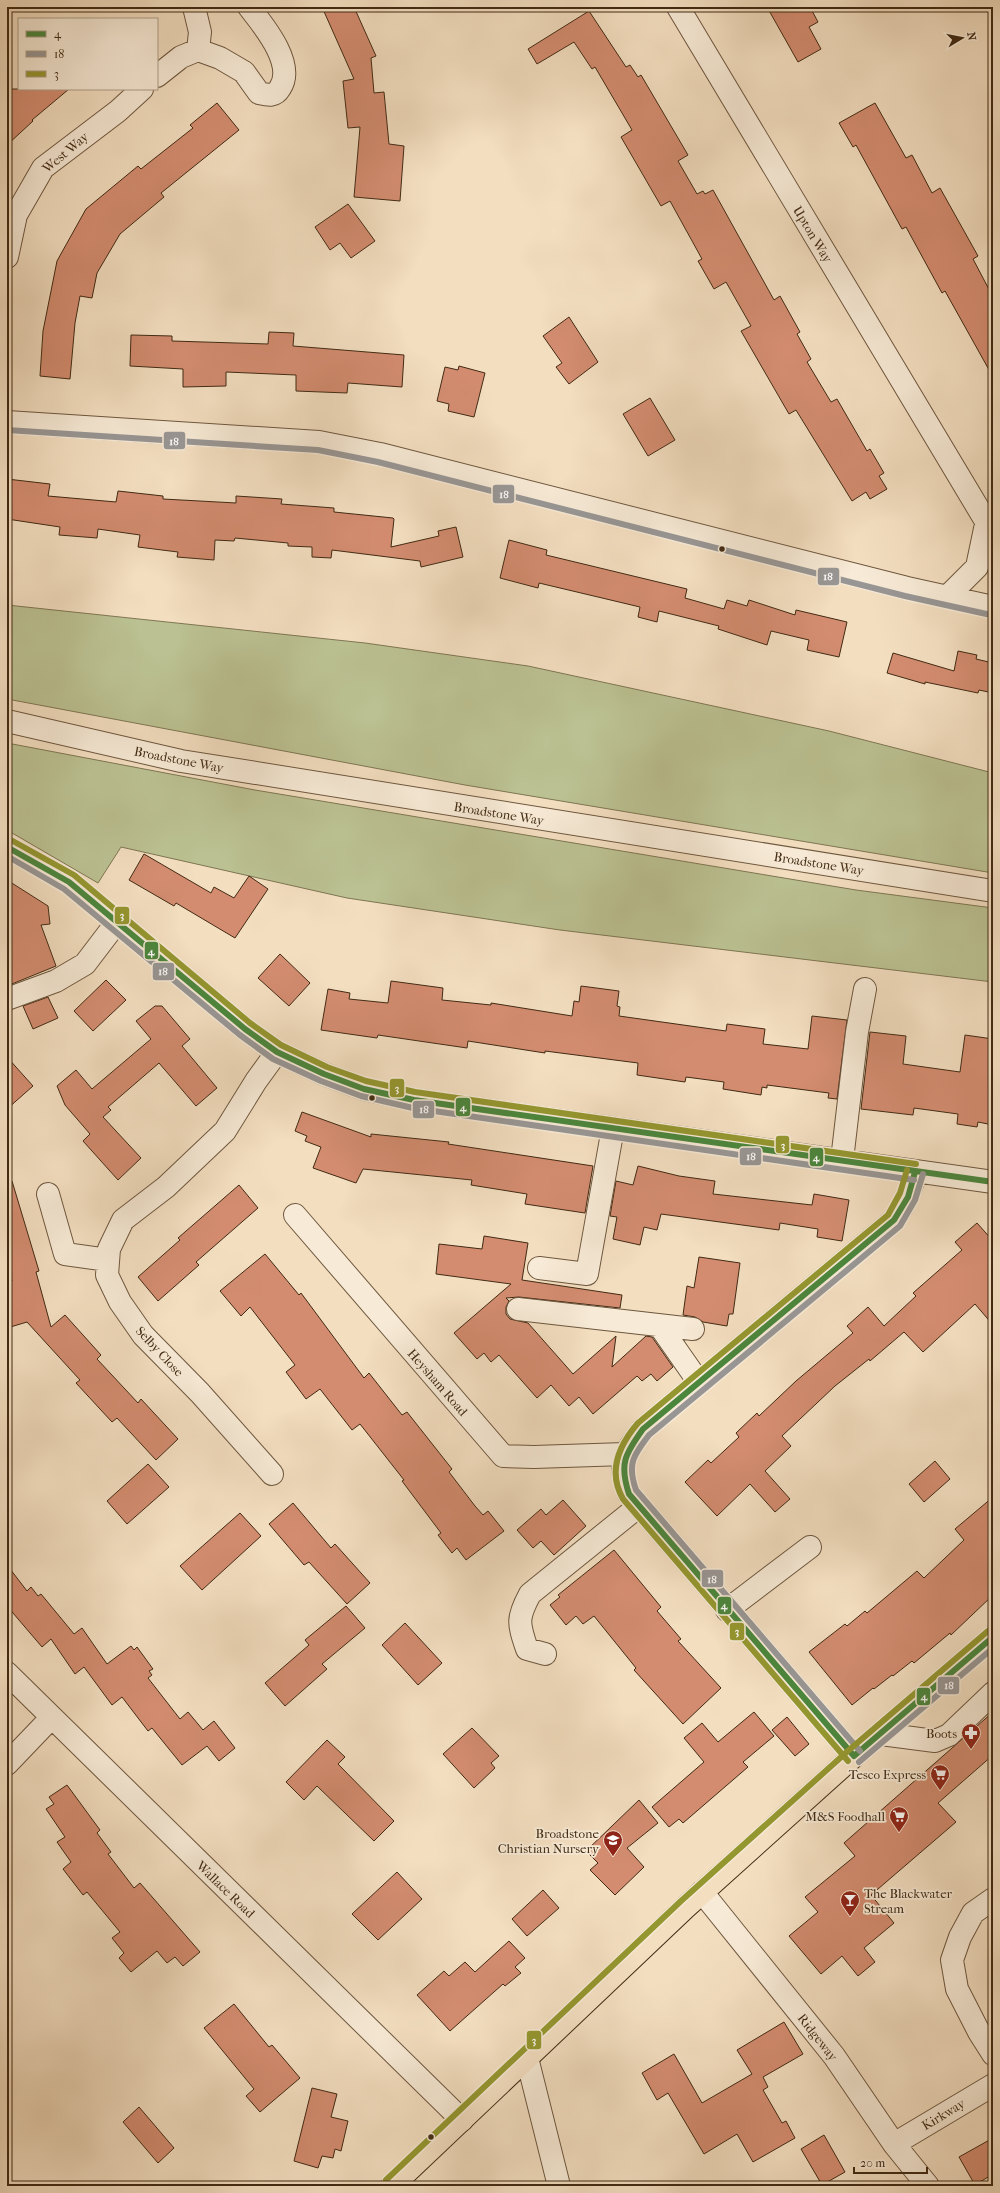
<svg xmlns="http://www.w3.org/2000/svg" width="1000" height="2193" viewBox="0 0 1000 2193" font-family="'IM FELL French Canon',serif">
  <rect width="100%" height="100%" fill="#f3dec0"/>
  <filter id="stains"><feTurbulence type="fractalNoise" baseFrequency=".005" numOctaves="4"/><feColorMatrix values="0 0 0 0 .2 0 0 0 0 .09 0 0 0 0 .02 0 0 0 .5 -.17"/></filter>
  <radialGradient id="worn" r=".72"><stop offset=".6" stop-color="#630" stop-opacity="0"/><stop offset="1" stop-color="#630" stop-opacity=".3"/></radialGradient>
  <path fill="#bbc192" stroke="#7e7652" d="M 7,605 L 365,643 L 528,666 L 829,731 L 993,773 L 993,873 L 465,785 L 7,699 Z
    M 7,743 L 255,790 L 856,890 L 993,908 L 993,982 L 560,930 L 347,898 L 121,847 L 98,883 L 7,830 Z"/>
  <path fill="#d38c70" stroke="#412a13" d="M 322,7 L 354,7 L 376,56 L 371,58 L 374,93 L 384,92 L 389,144 L 404,146 L 400,201 L 354,197 L 360,127 L 348,128 L 343,81 L 354,79 Z
    M 767,7 L 810,7 L 818,22 L 809,27 L 821,49 L 798,62 Z
    M 589,11 L 626,67 L 630,65 L 638,77 L 641,75 L 688,155 L 678,161 L 697,194 L 703,191 L 705,194 L 713,190 L 774,300 L 780,296 L 800,332 L 797,334 L 811,359 L 807,362 L 831,402 L 837,399 L 867,451 L 870,449 L 884,473 L 879,476 L 887,489 L 870,499 L 866,492 L 852,501 L 796,410 L 789,414 L 741,331 L 751,326 L 726,282 L 714,289 L 698,261 L 702,259 L 670,201 L 661,206 L 621,137 L 632,130 L 595,67 L 592,69 L 574,42 L 537,64 L 528,49 Z
    M 7,89 L 69,89 L 32,120 L 33,121 L 7,145 Z
    M 217,103 L 239,130 L 161,193 L 164,197 L 120,234 L 97,273 L 92,298 L 80,296 L 75,323 L 70,379 L 40,376 L 43,331 L 57,261 L 86,209 L 138,166 L 141,169 L 193,128 L 190,125 Z
    M 875,103 L 906,158 L 912,155 L 932,193 L 940,188 L 978,256 L 973,259 L 993,297 L 993,377 L 945,291 L 942,293 L 906,227 L 902,229 L 856,145 L 853,147 L 839,123 Z
    M 348,204 L 375,241 L 351,258 L 340,243 L 330,250 L 315,227 Z
    M 569,317 L 598,362 L 569,384 L 556,367 L 562,363 L 543,336 Z
    M 269,332 L 294,333 L 293,346 L 404,355 L 402,387 L 348,383 L 347,393 L 296,391 L 296,375 L 226,372 L 226,386 L 183,387 L 183,369 L 130,366 L 131,335 L 172,336 L 172,341 L 268,344 Z
    M 459,366 L 485,373 L 474,417 L 448,411 L 449,404 L 437,401 L 445,367 L 458,370 Z
    M 650,398 L 675,440 L 648,456 L 623,414 Z
    M 7,479 L 50,484 L 48,496 L 116,502 L 118,491 L 163,496 L 163,499 L 236,503 L 236,496 L 282,499 L 281,504 L 334,508 L 334,512 L 393,518 L 394,519 L 391,547 L 439,536 L 438,531 L 456,527 L 463,557 L 421,567 L 420,561 L 332,550 L 331,558 L 312,557 L 312,547 L 288,546 L 288,543 L 235,538 L 234,541 L 215,540 L 214,560 L 177,557 L 178,552 L 138,547 L 140,535 L 98,529 L 97,538 L 59,535 L 60,527 L 7,519 Z
    M 509,540 L 547,550 L 546,555 L 687,589 L 685,598 L 724,609 L 727,600 L 747,606 L 749,600 L 795,615 L 796,610 L 847,622 L 839,657 L 807,650 L 809,640 L 771,631 L 767,645 L 718,629 L 719,626 L 659,611 L 657,622 L 638,617 L 640,607 L 539,583 L 538,588 L 500,578 Z
    M 958,651 L 977,655 L 976,659 L 993,663 L 993,693 L 979,690 L 978,693 L 925,682 L 925,684 L 887,673 L 893,653 L 954,671 Z
    M 144,854 L 211,893 L 214,887 L 234,898 L 249,876 L 268,889 L 235,938 L 176,903 L 174,906 L 129,880 Z
    M 7,880 L 48,906 L 50,924 L 41,925 L 56,966 L 7,986 Z
    M 280,954 L 310,983 L 289,1006 L 258,978 Z
    M 106,980 L 126,1000 L 93,1031 L 74,1011 Z
    M 391,981 L 443,988 L 442,1000 L 491,1005 L 491,1003 L 572,1016 L 574,1001 L 579,1002 L 581,986 L 619,991 L 617,1006 L 620,1007 L 619,1016 L 726,1031 L 727,1024 L 765,1029 L 763,1044 L 808,1049 L 812,1016 L 847,1020 L 837,1099 L 828,1098 L 829,1093 L 767,1085 L 767,1088 L 762,1087 L 761,1095 L 723,1089 L 724,1082 L 686,1077 L 685,1082 L 637,1075 L 638,1063 L 545,1051 L 545,1053 L 468,1041 L 467,1048 L 378,1035 L 377,1038 L 321,1030 L 328,989 L 350,993 L 349,999 L 388,1003 Z
    M 48,997 L 58,1018 L 33,1029 L 23,1006 Z
    M 155,1006 L 162,1006 L 190,1039 L 182,1046 L 217,1088 L 196,1106 L 159,1063 L 108,1107 L 111,1110 L 103,1117 L 141,1158 L 118,1180 L 83,1141 L 90,1134 L 65,1105 L 57,1086 L 76,1070 L 92,1089 L 151,1039 L 136,1021 Z
    M 870,1032 L 906,1036 L 903,1064 L 960,1072 L 965,1035 L 993,1039 L 993,1125 L 978,1122 L 977,1127 L 957,1124 L 958,1114 L 914,1108 L 913,1115 L 861,1109 Z
    M 7,1057 L 33,1086 L 7,1109 Z
    M 302,1112 L 371,1137 L 371,1134 L 449,1142 L 448,1144 L 593,1166 L 585,1213 L 525,1204 L 527,1194 L 471,1185 L 472,1180 L 363,1169 L 356,1183 L 313,1168 L 321,1147 L 305,1141 L 307,1136 L 295,1131 Z
    M 638,1166 L 679,1176 L 715,1181 L 713,1194 L 812,1205 L 814,1194 L 849,1200 L 842,1241 L 817,1237 L 818,1229 L 780,1223 L 779,1230 L 661,1214 L 657,1230 L 644,1227 L 640,1245 L 613,1239 L 617,1217 L 610,1216 L 616,1181 L 633,1185 Z
    M 7,1181 L 12,1181 L 39,1271 L 36,1272 L 51,1327 L 65,1315 L 101,1355 L 97,1359 L 138,1403 L 141,1399 L 178,1439 L 156,1460 L 117,1418 L 112,1422 L 76,1383 L 80,1380 L 27,1322 L 7,1328 L 7,1282 L 12,1281 L 7,1262 Z
    M 239,1185 L 258,1208 L 196,1262 L 199,1265 L 158,1301 L 138,1277 L 180,1240 L 178,1238 Z
    M 977,1223 L 993,1241 L 993,1325 L 975,1304 L 923,1352 L 904,1332 L 870,1361 L 869,1359 L 835,1386 L 782,1436 L 791,1446 L 765,1471 L 790,1499 L 775,1512 L 750,1484 L 717,1516 L 685,1482 L 708,1460 L 711,1463 L 739,1437 L 736,1433 L 757,1413 L 759,1416 L 796,1381 L 853,1333 L 847,1326 L 868,1307 L 884,1326 L 916,1296 L 913,1293 L 962,1250 L 955,1242 Z
    M 484,1236 L 528,1243 L 522,1280 L 622,1295 L 620,1308 L 519,1297 L 506,1298 L 509,1301 L 506,1307 L 506,1314 L 510,1319 L 528,1323 L 573,1374 L 616,1336 L 612,1367 L 646,1336 L 652,1337 L 673,1367 L 657,1381 L 651,1374 L 642,1381 L 637,1376 L 593,1414 L 579,1397 L 569,1406 L 551,1385 L 537,1398 L 499,1355 L 491,1362 L 484,1353 L 477,1359 L 454,1333 L 511,1284 L 436,1274 L 439,1244 L 482,1249 Z
    M 265,1254 L 299,1295 L 301,1293 L 364,1378 L 369,1373 L 402,1415 L 407,1412 L 452,1469 L 449,1472 L 475,1506 L 483,1515 L 488,1511 L 504,1531 L 466,1560 L 457,1548 L 452,1553 L 438,1535 L 441,1533 L 402,1481 L 404,1480 L 360,1424 L 352,1430 L 320,1389 L 306,1399 L 286,1372 L 295,1365 L 250,1307 L 241,1316 L 220,1291 Z
    M 699,1257 L 740,1263 L 733,1314 L 729,1314 L 727,1326 L 703,1322 L 695,1317 L 683,1315 L 687,1286 L 694,1288 Z
    M 935,1461 L 950,1479 L 924,1502 L 909,1484 Z
    M 148,1464 L 169,1487 L 127,1524 L 107,1501 Z
    M 993,1497 L 993,1595 L 951,1635 L 950,1633 L 914,1663 L 912,1661 L 893,1676 L 892,1675 L 874,1689 L 873,1688 L 852,1705 L 809,1652 L 845,1624 L 847,1626 L 865,1611 L 867,1613 L 917,1571 L 924,1578 L 964,1540 L 955,1529 Z
    M 563,1500 L 586,1526 L 554,1555 L 541,1541 L 533,1548 L 517,1530 L 541,1509 L 546,1515 Z
    M 293,1503 L 331,1548 L 335,1544 L 370,1583 L 347,1604 L 309,1562 L 304,1565 L 269,1524 Z
    M 240,1513 L 261,1536 L 202,1590 L 180,1566 Z
    M 614,1550 L 661,1607 L 657,1611 L 681,1639 L 678,1641 L 721,1688 L 683,1724 L 634,1670 L 636,1668 L 594,1616 L 583,1624 L 576,1616 L 566,1625 L 550,1605 L 560,1597 L 558,1595 Z
    M 7,1565 L 27,1591 L 31,1587 L 38,1596 L 41,1594 L 74,1634 L 82,1628 L 107,1664 L 131,1646 L 134,1650 L 137,1647 L 153,1669 L 149,1671 L 152,1675 L 148,1678 L 180,1719 L 188,1712 L 203,1730 L 214,1721 L 235,1748 L 219,1761 L 207,1746 L 182,1765 L 152,1728 L 148,1731 L 122,1697 L 112,1705 L 84,1667 L 75,1674 L 51,1639 L 42,1647 L 7,1606 Z
    M 346,1606 L 365,1628 L 322,1664 L 327,1669 L 285,1706 L 265,1683 L 309,1645 L 305,1640 Z
    M 405,1623 L 442,1663 L 418,1685 L 382,1645 Z
    M 754,1712 L 774,1736 L 743,1762 L 748,1767 L 683,1823 L 679,1819 L 669,1827 L 652,1807 L 704,1762 L 684,1738 L 702,1723 L 718,1742 Z
    M 993,1712 L 993,1755 L 938,1803 L 956,1822 L 871,1895 L 894,1923 L 864,1948 L 875,1962 L 858,1976 L 842,1956 L 821,1974 L 789,1936 L 818,1912 L 805,1897 L 855,1856 L 844,1843 Z
    M 787,1717 L 809,1744 L 795,1756 L 772,1730 Z
    M 472,1728 L 499,1756 L 491,1763 L 495,1768 L 474,1788 L 443,1754 Z
    M 327,1740 L 345,1757 L 338,1764 L 394,1821 L 374,1841 L 317,1786 L 304,1800 L 286,1782 Z
    M 67,1785 L 100,1830 L 97,1833 L 111,1852 L 108,1854 L 134,1888 L 140,1883 L 200,1952 L 183,1966 L 175,1957 L 167,1963 L 157,1951 L 131,1972 L 119,1958 L 124,1953 L 112,1938 L 120,1932 L 87,1892 L 83,1895 L 63,1869 L 71,1862 L 57,1842 L 65,1837 L 46,1809 L 54,1804 L 49,1797 Z
    M 639,1800 L 658,1823 L 627,1848 L 644,1867 L 615,1895 L 590,1870 L 598,1863 L 586,1851 Z
    M 397,1872 L 422,1899 L 378,1940 L 352,1914 Z
    M 543,1890 L 559,1908 L 527,1936 L 512,1919 Z
    M 509,1941 L 525,1958 L 515,1967 L 521,1973 L 505,1986 L 503,1984 L 450,2031 L 417,1995 L 444,1971 L 449,1976 L 465,1962 L 475,1972 Z
    M 234,2004 L 269,2047 L 272,2045 L 300,2078 L 260,2112 L 246,2096 L 254,2089 L 204,2028 Z
    M 784,2022 L 803,2054 L 763,2077 L 768,2087 L 763,2090 L 782,2123 L 786,2121 L 795,2138 L 753,2162 L 737,2134 L 704,2154 L 668,2093 L 657,2100 L 642,2073 L 674,2054 L 702,2103 L 752,2074 L 737,2050 Z
    M 312,2088 L 337,2094 L 331,2117 L 348,2121 L 341,2151 L 335,2149 L 333,2158 L 322,2156 L 318,2168 L 294,2161 Z
    M 139,2107 L 174,2148 L 158,2163 L 123,2122 Z
    M 824,2135 L 845,2172 L 822,2185 L 801,2149 Z
    M 993,2138 L 993,2174 L 975,2185 L 959,2157 Z"/>
  <g fill="none" stroke-linecap="round" stroke-linejoin="round">
    <g stroke="#6e573e" stroke-width="24">
      <path id="minor" d="M 194,7 L 200,32 L 198,50
        M 678,7 L 993,533
        M 157,76 L 181,57 L 198,50 L 220,58 L 244,72 L 259,93 C 268,95 275,97 280,88 C 296,64 263,25 249,7
        M 7,257 L 16,215 L 43,168 L 118,111 L 142,89
        M 7,422 L 319,442 L 380,454 L 907,588 L 993,607
        M 947,597 L 977,567 L 986,524
        M 7,721 L 181,761 L 993,891
        M 7,847 L 69,882 L 245,1029 L 277,1052 L 324,1074 L 364,1089 L 414,1100 L 993,1182
        M 7,999 L 56,981 L 85,964 L 117,922
        M 842,1160 L 857,1032 L 865,989
        M 48,1194 L 65,1254 L 108,1260
        M 295,1215 L 503,1456 L 534,1457 L 625,1454
        M 539,1268 L 587,1274 L 613,1128
        M 518,1309 L 693,1329
        M 659,1325 L 698,1381
        M 272,1474 L 200,1393 L 143,1335 L 120,1302 L 107,1275 L 109,1249 L 123,1220 L 166,1187 L 225,1131 L 256,1081 L 277,1052
        M 727,1610 L 810,1547
        M 545,1654 L 527,1649 C 518,1623 517,1618 530,1594 L 639,1506
        M 7,1673 L 462,2120
        M 881,1734 L 935,1741 L 949,1735 L 993,1693
        M 854,1756 L 629,1494 C 617,1462 623,1456 643,1429 L 894,1220 C 905,1204 912,1190 915,1172
        M 7,1764 L 51,1718
        M 702,1892 L 834,2056 L 894,2144 L 928,2186
        M 993,1899 L 973,1913 L 960,1937 L 952,1960 L 957,1989 L 979,2032 L 993,2054
        M 527,2058 L 559,2186
        M 894,2144 L 993,2085"/>
    </g>
    <g stroke="#412a13" stroke-width="24">
      <path id="major" d="M 392,2186 L 686,1907 L 854,1756 L 993,1637"/>
    </g>
    <use href="#minor" stroke="#f7ead6" stroke-width="22"/>
    <use href="#major" stroke="#f3dec0" stroke-width="22"/>
    <g stroke="#f7ead6" stroke-width="9">
      <path id="bus-1" d="M 7,847 L 69,882 L 245,1029 L 277,1052 L 324,1074 L 364,1089 L 414,1100 L 993,1182
        M 854,1756 L 629,1494 C 619,1464 625,1454 643,1429 L 894,1220 L 908,1197 L 915,1172
        M 854,1756 L 993,1637"/>
    </g>
    <g stroke="#f7ead6" stroke-width="9">
      <path id="bus-2" d="M 7,430 L 318,450 L 378,462 L 905,596 L 991,615
        M 7,856 L 64,889 L 240,1035 L 273,1059 L 321,1081 L 361,1096 L 413,1108 L 914,1180
        M 860,1751 L 636,1490 C 627,1464 633,1456 649,1435 L 900,1226 L 915,1200 L 923,1174
        M 859,1762 L 993,1648"/>
    </g>
    <g stroke="#f7ead6" stroke-width="9">
      <path id="bus-3" d="M 11,840 L 74,875 L 250,1023 L 281,1045 L 327,1067 L 366,1081 L 415,1092 L 916,1164
        M 848,1761 L 623,1499 C 607,1471 619,1445 638,1423 L 888,1215 L 900,1193 L 907,1170
        M 386,2180 L 681,1901 L 849,1750 L 988,1631"/>
    </g>
    <use href="#bus-1" stroke="#4b863d" stroke-width="6"/>
    <use href="#bus-2" stroke="#989695" stroke-width="6"/>
    <use href="#bus-3" stroke="#94962f" stroke-width="6"/>
  </g>
  <defs>
    <g id="pharmacy-pin" transform="scale(1)"><path d="M0 17L-7.5 6A9.5 9.5 0 1 1 7.5 6Z" fill="#8f2418" stroke="#f7ead6"/><path d="M-2-6h4v4h4v4h-4v4h-4v-4h-4v-4h4Z" fill="#fff"/></g>
    <g id="supermarket-pin" transform="scale(1)"><path d="M0 17L-7.5 6A9.5 9.5 0 1 1 7.5 6Z" fill="#8f2418" stroke="#f7ead6"/><path d="M-6-5.5h2.5l.6 2H6L4.5 2H-2.5L-4.4-4H-6ZM-1.5 3.2a1.3 1.3 0 1 0 .1 0ZM3 3.2a1.3 1.3 0 1 0 .1 0Z" fill="#fff"/></g>
    <g id="school-pin" transform="scale(1)"><path d="M0 17L-7.5 6A9.5 9.5 0 1 1 7.5 6Z" fill="#8f2418" stroke="#f7ead6"/><path d="M0-5L7-2L0 1L-7-2ZM-4 1L0 2.5L4 1V4Q0 6-4 4Z" fill="#fff"/></g>
    <g id="bar-pin" transform="scale(1)"><path d="M0 17L-7.5 6A9.5 9.5 0 1 1 7.5 6Z" fill="#8f2418" stroke="#f7ead6"/><path d="M-6-5H6L.8 .8V4.5H3.5V6h-7V4.5H-.8V.8Z" fill="#fff"/></g>
  </defs>
  <g fill-rule="evenodd">
    <use href="#pharmacy-pin" x="971" y="1733"/>
    <use href="#supermarket-pin" x="940" y="1774"/>
    <use href="#supermarket-pin" x="899" y="1816"/>
    <use href="#school-pin" x="613" y="1840"/>
    <use href="#bar-pin" x="850" y="1900"/>
  </g>
  <g fill="#412a13" stroke="#f7ead6" stroke-width="1.5">
    <circle cx="722" cy="549" r="3.5"/>
    <circle cx="372" cy="1098" r="3.5"/>
    <circle cx="431" cy="2137" r="3.5"/>
  </g>
  <g text-anchor="middle" stroke-width="3.5" stroke-linejoin="round" paint-order="stroke">
    <g font-size="13" fill="#412a13" stroke="#f7ead6">
      <text transform="translate(65 152) rotate(-40)" y="5">West Way</text>
      <text transform="translate(813 234) rotate(59)" y="5">Upton Way</text>
      <text transform="translate(179 759) rotate(11)" y="5">Broadstone Way</text>
      <text transform="translate(499 813) rotate(9)" y="5">Broadstone Way</text>
      <text transform="translate(819 863) rotate(9)" y="5">Broadstone Way</text>
      <text transform="translate(160 1351) rotate(47)" y="5">Selby Close</text>
      <text transform="translate(438 1382) rotate(49)" y="5">Heysham Road</text>
      <text transform="translate(226 1889) rotate(44)" y="5">Wallace Road</text>
      <text transform="translate(818 2037) rotate(52)" y="5">Ridgeway</text>
      <text transform="translate(943 2114) rotate(-31)" y="5">Kirkway</text>
    </g>
    <g font-size="13" fill="#412a13" stroke="#f7ead6" text-anchor="end">
      <text x="957" y="1738">Boots</text>
      <text x="926" y="1779">Tesco Express</text>
      <text x="885" y="1821">M&amp;S Foodhall</text>
      <text x="599" y="1838">Broadstone<tspan x="599" dy="15">Christian Nursery</tspan></text>
      <text x="864" y="1898" text-anchor="start">The Blackwater<tspan x="864" dy="15">Stream</tspan></text>
    </g>
  </g>
  <g stroke="#f7ead6" stroke-width="1.5">
    <rect x="163" y="431" width="23" height="19" rx="4" fill="#989695"/>
    <rect x="492" y="484" width="23" height="20" rx="4" fill="#989695"/>
    <rect x="817" y="567" width="23" height="19" rx="4" fill="#989695"/>
    <rect x="114" y="906" width="16" height="19" rx="4" fill="#94962f"/>
    <rect x="144" y="941" width="15" height="19" rx="4" fill="#4b863d"/>
    <rect x="152" y="962" width="23" height="19" rx="4" fill="#989695"/>
    <rect x="389" y="1078" width="16" height="20" rx="4" fill="#94962f"/>
    <rect x="455" y="1097" width="16" height="20" rx="4" fill="#4b863d"/>
    <rect x="412" y="1100" width="23" height="19" rx="4" fill="#989695"/>
    <rect x="775" y="1135" width="15" height="19" rx="4" fill="#94962f"/>
    <rect x="739" y="1147" width="23" height="19" rx="4" fill="#989695"/>
    <rect x="809" y="1147" width="15" height="20" rx="4" fill="#4b863d"/>
    <rect x="701" y="1569" width="23" height="19" rx="4" fill="#989695"/>
    <rect x="717" y="1596" width="15" height="19" rx="4" fill="#4b863d"/>
    <rect x="729" y="1622" width="16" height="19" rx="4" fill="#94962f"/>
    <rect x="937" y="1676" width="23" height="19" rx="4" fill="#989695"/>
    <rect x="916" y="1687" width="15" height="19" rx="4" fill="#4b863d"/>
    <rect x="526" y="2030" width="16" height="20" rx="4" fill="#94962f"/>
  </g>
  <g font-size="11" text-anchor="middle" font-weight="bold" fill="#fff">
    <text x="174" y="445">18</text>
    <text x="504" y="498">18</text>
    <text x="828" y="580">18</text>
    <text x="122" y="919">3</text>
    <text x="151" y="955">4</text>
    <text x="163" y="975">18</text>
    <text x="397" y="1092">3</text>
    <text x="463" y="1111">4</text>
    <text x="424" y="1113">18</text>
    <text x="783" y="1149">3</text>
    <text x="751" y="1160">18</text>
    <text x="816" y="1161">4</text>
    <text x="712" y="1583">18</text>
    <text x="724" y="1609">4</text>
    <text x="737" y="1635">3</text>
    <text x="949" y="1689">18</text>
    <text x="924" y="1700">4</text>
    <text x="534" y="2044">3</text>
  </g>
  <rect width="1000" height="2193" fill="none" stroke="#f3dec0" stroke-width="24"/>
  <rect x="8" y="8" width="984" height="2177" fill="none" stroke="#412a13" stroke-width="2"/>
  <rect x="12" y="12" width="976" height="2169" fill="none" stroke="#412a13"/>
  <rect x="18" y="18" width="140" height="72" fill="#f7ead6" stroke="#ae9d88"/>
  <rect x="26" y="31" width="20" height="6" fill="#4b863d" stroke="#ae9d88"/>
  <text x="54" y="38" font-size="12" fill="#412a13">4</text>
  <rect x="26" y="51" width="20" height="6" fill="#989695" stroke="#ae9d88"/>
  <text x="54" y="58" font-size="12" fill="#412a13">18</text>
  <rect x="26" y="71" width="20" height="6" fill="#94962f" stroke="#ae9d88"/>
  <text x="54" y="78" font-size="12" fill="#412a13">3</text>
  <g transform="translate(962 38) rotate(80)" stroke="#f7ead6" stroke-width="3" paint-order="stroke">
  <path d="M0-3L7 15L0 10L-7 15Z" fill="#412a13"/>
  <text y="-6" font-size="11" font-weight="bold" text-anchor="middle" fill="#412a13">N</text>
  </g>
  <path d="M854 2167v6h73v-6" fill="none" stroke="#412a13" stroke-width="2"/>
  <text x="860" y="2167" font-size="12" fill="#412a13" stroke="#f7ead6" stroke-width="3" paint-order="stroke">20 m</text>
  <rect width="100%" height="100%" filter="url(#stains)"/>
  <rect width="100%" height="100%" fill="url(#worn)"/>
</svg>
